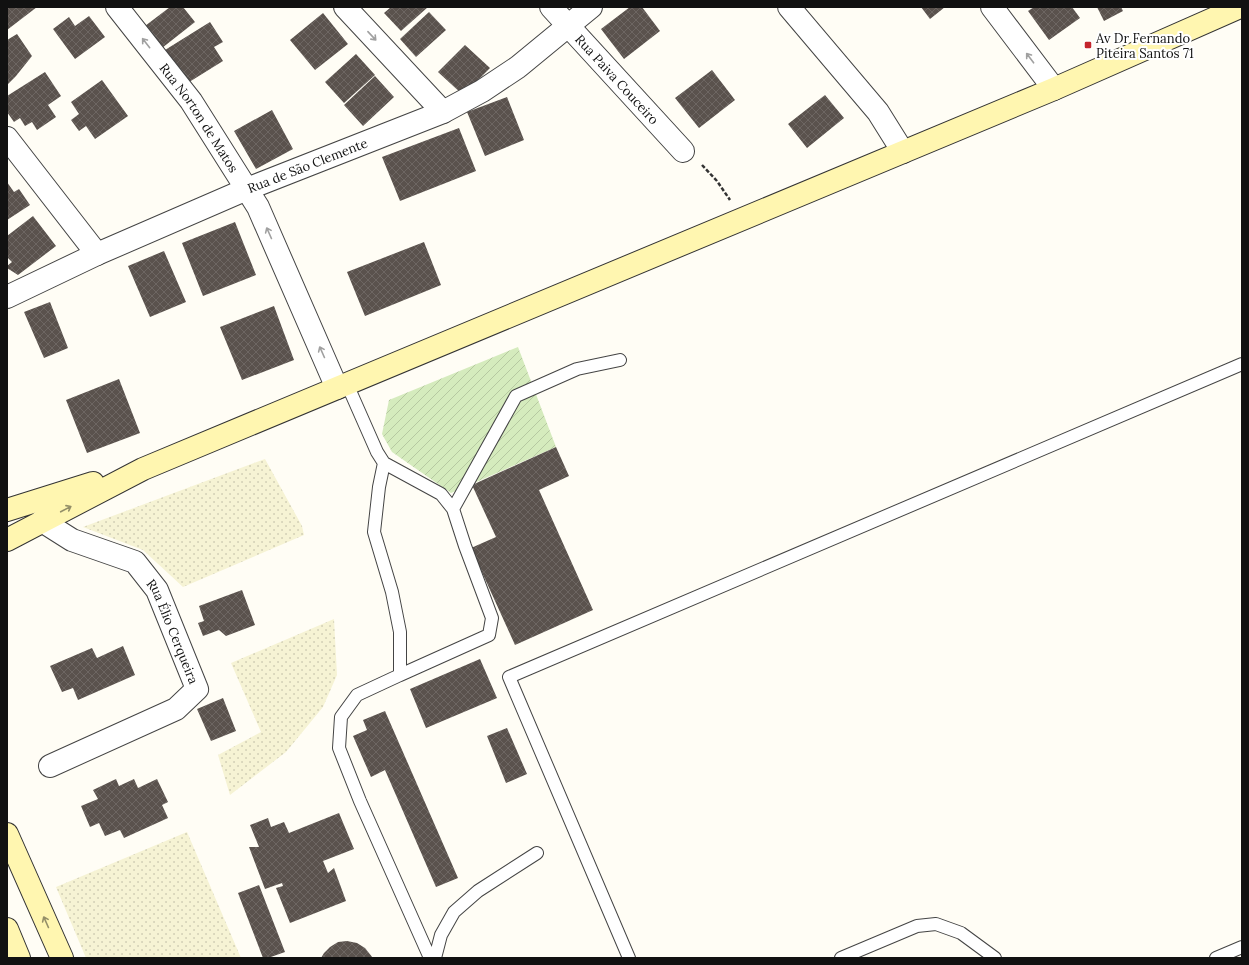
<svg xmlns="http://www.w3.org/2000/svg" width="1249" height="965" viewBox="0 0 1249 965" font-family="Lora,serif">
  <defs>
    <pattern id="farmland-dots" width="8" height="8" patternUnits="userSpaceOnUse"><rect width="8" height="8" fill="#f6f3d4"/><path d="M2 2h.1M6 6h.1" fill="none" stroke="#d2cfb5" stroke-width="1.8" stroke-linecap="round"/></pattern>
    <pattern id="garden-furrows" width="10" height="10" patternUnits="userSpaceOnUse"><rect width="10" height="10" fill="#d5ebbd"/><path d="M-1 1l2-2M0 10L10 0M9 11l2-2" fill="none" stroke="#b6c8a1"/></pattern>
    <pattern id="building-cross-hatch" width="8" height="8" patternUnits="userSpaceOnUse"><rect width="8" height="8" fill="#5a524d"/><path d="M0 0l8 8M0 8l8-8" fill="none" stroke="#6d6662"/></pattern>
  </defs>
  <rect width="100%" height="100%" fill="#fffdf5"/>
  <path fill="url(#farmland-dots)" d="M 265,459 L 302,526 L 304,535 L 183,587 L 143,550 L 83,527 Z
    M 334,619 L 337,675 L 323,707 L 286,752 L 230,795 L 218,755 L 261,732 L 231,663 Z
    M 187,832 L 241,958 L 86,958 L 56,887 Z"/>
  <path fill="url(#garden-furrows)" d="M 518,347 L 556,447 L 451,493 L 392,452 L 382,434 L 389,400 Z"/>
  <path fill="url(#building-cross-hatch)" d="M 7,7 L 37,7 L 7,30 Z
    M 170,7 L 183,7 L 195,22 L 162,48 L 145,26 Z
    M 391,7 L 428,7 L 401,31 L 384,13 Z
    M 630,7 L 642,7 L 660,31 L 624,59 L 601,29 Z
    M 921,7 L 945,7 L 930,19 Z
    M 1034,7 L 1072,7 L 1080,18 L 1049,40 L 1028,11 Z
    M 1097,7 L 1121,7 L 1123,11 L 1104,21 Z
    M 429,12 L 446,30 L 416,57 L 400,39 Z
    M 323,13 L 348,44 L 315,70 L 290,40 Z
    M 89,16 L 105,37 L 75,59 L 53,29 L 69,17 L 75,26 Z
    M 210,22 L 223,42 L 214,47 L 223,61 L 186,84 L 165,50 Z
    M 17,34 L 32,56 L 16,76 L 7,85 L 7,40 Z
    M 465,45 L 490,68 L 463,95 L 438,72 Z
    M 356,54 L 375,75 L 344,103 L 325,82 Z
    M 712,70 L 735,100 L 699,128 L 675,98 Z
    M 45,72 L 61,96 L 48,105 L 56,117 L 37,130 L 32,122 L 25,126 L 20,118 L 14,122 L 7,112 L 7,96 Z
    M 375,76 L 394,97 L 363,126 L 344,105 Z
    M 102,80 L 128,116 L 95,139 L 86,126 L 79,131 L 71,120 L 79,114 L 71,102 Z
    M 825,95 L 844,118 L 807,148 L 788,124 Z
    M 507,97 L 524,140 L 485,156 L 467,112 Z
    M 272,110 L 293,149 L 256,169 L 234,131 Z
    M 459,128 L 476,171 L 400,201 L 382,157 Z
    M 7,182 L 14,192 L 19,189 L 30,205 L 7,220 Z
    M 33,216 L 56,246 L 18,275 L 7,268 L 7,266 L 12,262 L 7,257 L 7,236 Z
    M 235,222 L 256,275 L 203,296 L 182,243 Z
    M 424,242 L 441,285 L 365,316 L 347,272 Z
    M 164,251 L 186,302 L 150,317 L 128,266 Z
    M 50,302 L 68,348 L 44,358 L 24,312 Z
    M 274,306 L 294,360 L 242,380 L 220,327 Z
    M 119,379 L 140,433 L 87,453 L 66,400 Z
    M 556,447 L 569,476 L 539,490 L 593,610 L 515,645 L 471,548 L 496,537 L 472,485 Z
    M 242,590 L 255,625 L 226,636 L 219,630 L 203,636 L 198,623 L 204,621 L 199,606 Z
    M 123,646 L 135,675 L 78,700 L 73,688 L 62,692 L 50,666 L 92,648 L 97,658 Z
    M 480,659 L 497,698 L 426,728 L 410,689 Z
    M 223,698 L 236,731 L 211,741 L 197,709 Z
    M 385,711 L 458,878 L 436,887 L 385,770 L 371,777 L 353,736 L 367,730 L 363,720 Z
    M 507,728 L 527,774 L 506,783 L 487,736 Z
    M 116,779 L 119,786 L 134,779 L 138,788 L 157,779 L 168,802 L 162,805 L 168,818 L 124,838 L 120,830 L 105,836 L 99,823 L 90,827 L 81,806 L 98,799 L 93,790 Z
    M 339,813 L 354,849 L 323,861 L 328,873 L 334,868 L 346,901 L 290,923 L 276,888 L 283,886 L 282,883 L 265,889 L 249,847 L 259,847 L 250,825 L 268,818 L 271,827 L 284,822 L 289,833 Z
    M 259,885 L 285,952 L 268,958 L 263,958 L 238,893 Z
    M 347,941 L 357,943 L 365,948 L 373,958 L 321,958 L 324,953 L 330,947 L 338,942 Z"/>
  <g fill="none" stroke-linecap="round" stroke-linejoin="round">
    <g stroke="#444" stroke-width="14">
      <path id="lane" d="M 347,384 L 377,452 L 384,463 L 379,487 L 374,532 L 392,592 L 400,632 L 400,675 L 357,695 L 341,717 L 339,748 L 360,801 L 430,958
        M 384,463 L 441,494 L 453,509 L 465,546 L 492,618 L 489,635 L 400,675
        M 453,509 L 516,396 L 577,369 L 620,360
        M 435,958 L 441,935 L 454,912 L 478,891 L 537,853
        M 629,958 L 509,677 L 1242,364
        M 841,958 L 917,926 L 936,924 L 961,933 L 995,958
        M 1216,958 L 1242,947"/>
    </g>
    <g stroke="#444" stroke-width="24">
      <g id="street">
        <path id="s1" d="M 117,7 L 191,101 L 258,207 L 337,388"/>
        <path d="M 345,7 L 443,112"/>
        <path id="s2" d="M 551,7 L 683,151"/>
        <path d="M 789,7 L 878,112 L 903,152"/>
        <path d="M 992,7 L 1054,89"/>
        <path d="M 7,138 L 97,254"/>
        <path id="s3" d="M 7,297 L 97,254 L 247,189 L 443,112 L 482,91 L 518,67 L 591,7"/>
        <path id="s4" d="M 42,521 L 72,540 L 135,562 L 157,590 L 197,689 L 176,709 L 50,766"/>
      </g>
    </g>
    <g stroke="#333" stroke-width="24">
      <path id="secondary" d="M 7,510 L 93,483
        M 7,540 L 143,469 L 1054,89 L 1240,7
        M 7,834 L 62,958
        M 7,929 L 19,958"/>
    </g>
    <path stroke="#333" stroke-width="2.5" stroke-dasharray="4 2" stroke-linecap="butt" d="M 702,165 L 717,181 L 730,200"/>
    <use href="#lane" stroke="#fff" stroke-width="12"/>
    <use href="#street" stroke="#fff" stroke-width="22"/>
    <use href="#secondary" stroke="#fff6b0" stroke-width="22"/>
  </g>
  <defs><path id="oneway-shaft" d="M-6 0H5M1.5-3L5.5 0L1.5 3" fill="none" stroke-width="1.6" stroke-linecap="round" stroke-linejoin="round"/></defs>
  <g stroke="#a0a0a0">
    <use href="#oneway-shaft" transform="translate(372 36) rotate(47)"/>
    <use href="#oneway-shaft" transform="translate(146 43) rotate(-128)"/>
    <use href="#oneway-shaft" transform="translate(1030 58) rotate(-127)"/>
    <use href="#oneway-shaft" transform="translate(269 233) rotate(-114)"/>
    <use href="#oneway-shaft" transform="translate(322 352) rotate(-114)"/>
  </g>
  <g stroke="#948f68">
    <use href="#oneway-shaft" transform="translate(66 509) rotate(-28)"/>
    <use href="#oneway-shaft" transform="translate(46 922) rotate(-114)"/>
  </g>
  <rect fill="#c4262e" stroke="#fff" stroke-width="1.5" x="1084" y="41" width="8" height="8" rx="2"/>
  <g text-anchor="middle" stroke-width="4" stroke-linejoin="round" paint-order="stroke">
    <g font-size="13" fill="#111" stroke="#fff" text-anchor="start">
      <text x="1096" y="43">Av Dr Fernando<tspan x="1096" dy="15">Piteira Santos 71</tspan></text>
    </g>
    <g font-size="13" fill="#111" stroke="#fff">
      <text dy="5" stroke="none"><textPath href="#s2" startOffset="98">Rua Paiva Couceiro</textPath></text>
      <text dy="5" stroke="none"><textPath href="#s1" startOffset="138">Rua Norton de Matos</textPath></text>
      <text dy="5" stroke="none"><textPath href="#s3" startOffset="328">Rua de São Clemente</textPath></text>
      <text dy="5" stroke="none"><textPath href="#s4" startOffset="182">Rua Élio Cerqueira</textPath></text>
    </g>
  </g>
  <rect width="1249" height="965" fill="none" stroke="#111111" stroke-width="16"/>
</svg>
